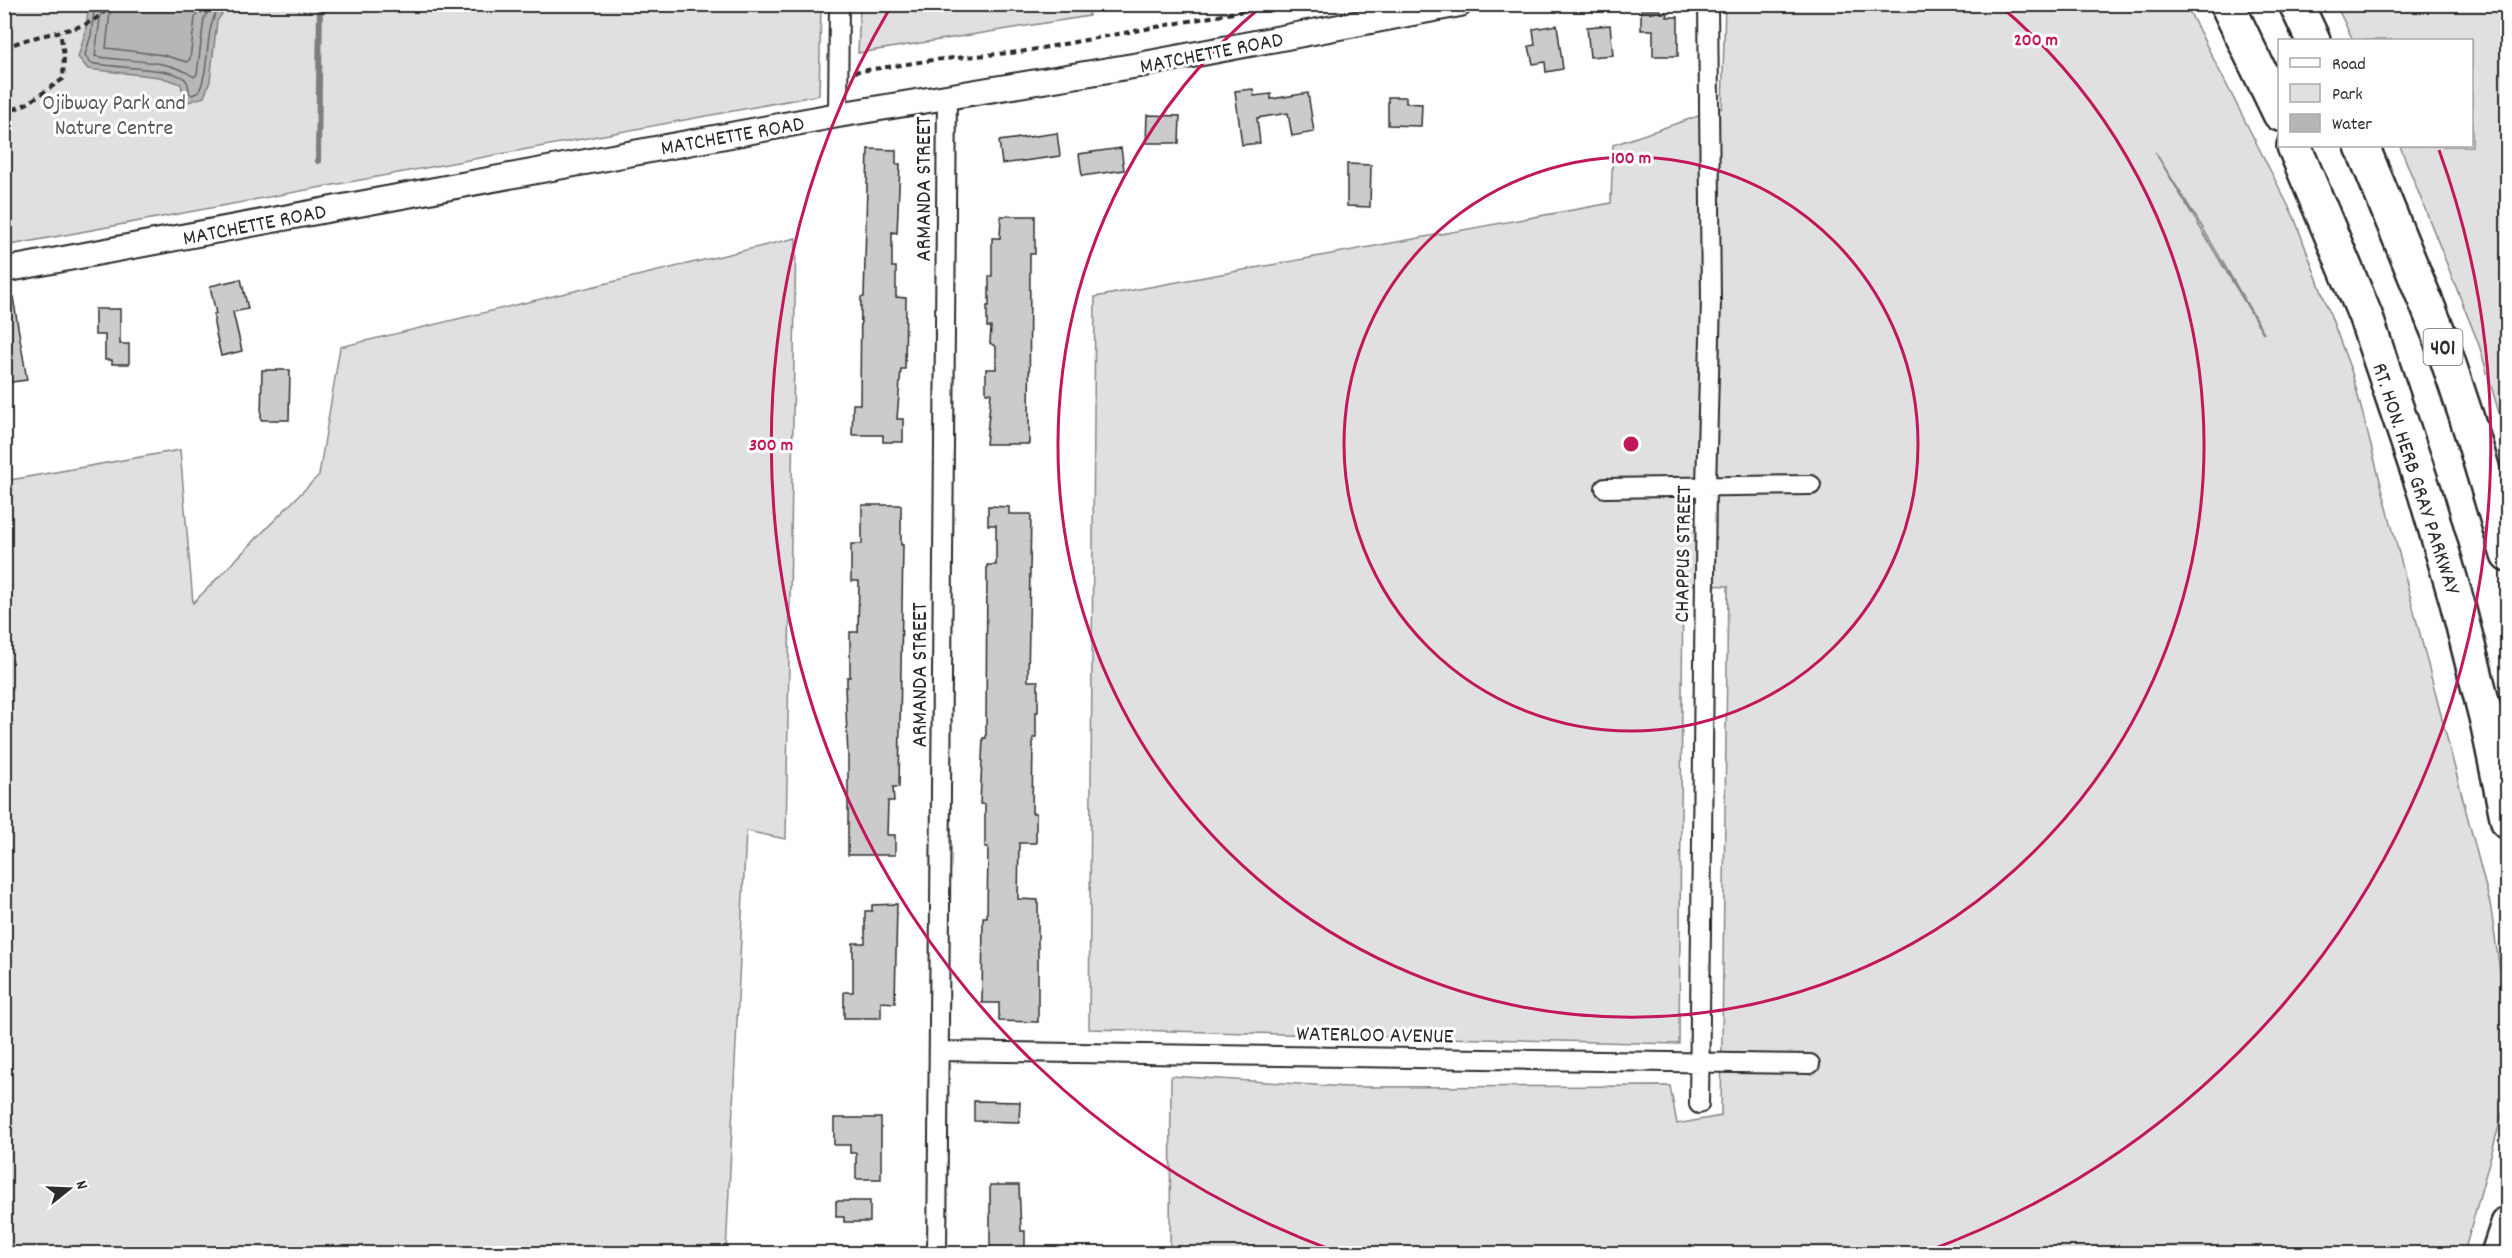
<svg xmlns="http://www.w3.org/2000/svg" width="2512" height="1258" viewBox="0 0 2512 1258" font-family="Dekko,sans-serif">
  <rect width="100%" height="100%" fill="#fff"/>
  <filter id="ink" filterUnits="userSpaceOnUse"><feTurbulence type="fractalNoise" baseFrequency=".0167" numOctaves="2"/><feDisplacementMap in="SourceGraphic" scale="12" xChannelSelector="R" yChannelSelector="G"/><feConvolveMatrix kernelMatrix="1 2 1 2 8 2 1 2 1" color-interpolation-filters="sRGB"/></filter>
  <g filter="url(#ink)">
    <path fill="#e0e0e0" stroke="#868686" stroke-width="1.5" fill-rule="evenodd" d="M 5,5 L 821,5 L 819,95 L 5,246 Z
      M 860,5 L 860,4 L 1090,5 L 1089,16 L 858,53 Z
      M 1725,5 L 2186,5 L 2294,217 L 2352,373 L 2490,903 L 2507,1019 L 2507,1097 L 2464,1253 L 1170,1253 L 1171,1076 L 1346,1087 L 1670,1086 L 1677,1124 L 1721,1116 L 1728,586 L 1683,584 L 1679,1044 L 1089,1029 L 1095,297 L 1611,203 L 1613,145 L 1722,108 ZM 2155,152 L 2204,230 L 2264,333 L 2263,333 Z
      M 2336,5 L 2507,5 L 2507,440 L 2479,345 L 2400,146 L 2472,146 L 2472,40 L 2353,40 Z
      M 796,238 L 786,839 L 746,831 L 726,1253 L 5,1253 L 5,481 L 180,450 L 193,603 L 319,475 L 340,347 Z"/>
    <path fill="#b6b6b6" stroke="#7e7e7e" stroke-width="1.5" d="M 89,5 L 228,5 L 217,21 L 210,81 L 204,97 L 185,103 L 181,84 L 160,77 L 88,69 L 78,57 L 85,33 Z"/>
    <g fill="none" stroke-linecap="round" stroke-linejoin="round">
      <path stroke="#636363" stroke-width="1.5" d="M 95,4 L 91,35 L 85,55 L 90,63 C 111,68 171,67 185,79 C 188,82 189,89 189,93 L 192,95 L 199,92 C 212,62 202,32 221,4
        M 102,4 L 95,56 C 127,63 166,57 194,77 L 197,74 L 204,19 L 212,4
        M 111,4 L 106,48 L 163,55 L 187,62 L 190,59 L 195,18 L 201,4"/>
      <path stroke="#7e7e7e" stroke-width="6" d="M 318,161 L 320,4"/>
    </g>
    <path fill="#cbcbcb" stroke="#2b2b2b" stroke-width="1.5" d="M 1641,10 L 1661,10 L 1661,13 L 1668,13 L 1667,17 L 1678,17 L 1678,56 L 1653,56 L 1653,30 L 1641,30 Z
      M 1557,25 L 1563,69 L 1546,72 L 1545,62 L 1533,64 L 1529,46 L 1535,45 L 1533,29 Z
      M 1610,25 L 1613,55 L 1590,57 L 1587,27 Z
      M 1253,89 L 1254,96 L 1271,94 L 1271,99 L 1308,93 L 1314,132 L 1292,136 L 1288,113 L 1257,118 L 1260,143 L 1242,145 L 1235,91 Z
      M 1388,97 L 1406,97 L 1406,103 L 1422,104 L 1421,126 L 1388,125 Z
      M 1147,115 L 1180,116 L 1179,143 L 1146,143 Z
      M 1057,133 L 1060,156 L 1002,164 L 999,141 Z
      M 1121,148 L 1124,170 L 1082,176 L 1079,154 Z
      M 868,149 L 896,150 L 896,164 L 900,164 L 897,233 L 892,232 L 892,267 L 896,267 L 896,297 L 906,298 L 905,369 L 901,369 L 897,419 L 903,419 L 903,442 L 883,442 L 883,435 L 852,435 L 853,404 L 860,404 L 861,297 L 864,297 Z
      M 1347,164 L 1371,165 L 1370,207 L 1347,206 Z
      M 1001,216 L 1035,216 L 1035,254 L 1030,254 L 1029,444 L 986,444 L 991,393 L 986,393 L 986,369 L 996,369 L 996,347 L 990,343 L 991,327 L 987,327 L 987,306 L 989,306 L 989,276 L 992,276 L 992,238 L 1000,238 Z
      M 241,279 L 248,309 L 233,312 L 242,351 L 221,356 L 214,324 L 214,314 L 216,314 L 210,286 Z
      M 4,297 L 13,297 L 27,380 L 4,383 Z
      M 95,309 L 120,309 L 120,344 L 129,344 L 129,364 L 112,364 L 112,360 L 105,360 L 105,335 L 95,335 Z
      M 262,370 L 290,370 L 289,420 L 261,420 Z
      M 862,505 L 901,505 L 901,545 L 903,545 L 899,787 L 893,787 L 894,801 L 888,801 L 887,835 L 895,835 L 895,855 L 848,855 L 848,757 L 845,687 L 847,687 L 847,677 L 850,677 L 850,632 L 858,632 L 859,581 L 851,581 L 851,544 L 862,544 Z
      M 988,506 L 1009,507 L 1009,514 L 1031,514 L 1028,681 L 1038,681 L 1038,712 L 1036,712 L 1036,738 L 1033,738 L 1032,813 L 1036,813 L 1036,843 L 1019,843 L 1018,899 L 1038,900 L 1038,1022 L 999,1021 L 999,1003 L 982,1003 L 983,917 L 987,917 L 988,847 L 985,847 L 985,804 L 980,804 L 983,738 L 986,738 L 987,565 L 996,565 L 996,525 L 988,525 Z
      M 897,904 L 895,1003 L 881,1002 L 881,1018 L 844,1018 L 844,992 L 853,992 L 853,943 L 865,943 L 865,911 L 872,911 L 872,905 Z
      M 974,1101 L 1020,1102 L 1019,1122 L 974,1121 Z
      M 834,1118 L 881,1118 L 881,1179 L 856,1179 L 856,1153 L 850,1153 L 850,1145 L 834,1145 Z
      M 990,1185 L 1019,1185 L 1021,1231 L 1025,1231 L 1025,1254 L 990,1254 Z
      M 836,1201 L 870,1201 L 870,1222 L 844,1222 L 844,1217 L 836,1217 Z"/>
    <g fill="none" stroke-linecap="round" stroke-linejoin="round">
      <g stroke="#2b2b2b" stroke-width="22">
        <path id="minor" d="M 838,115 L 839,4
          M 1605,488 L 1811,485
          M 939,1051 L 1810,1064
          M 1699,1104 L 1706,486 L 1711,301 L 1708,4
          M 937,1254 L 947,96"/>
      </g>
      <g stroke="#2b2b2b" stroke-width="28">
        <path id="tertiary" d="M 4,270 L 838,115 L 1139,65 L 1460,4"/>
      </g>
      <g stroke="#2b2b2b" stroke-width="38">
        <path id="motorway" d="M 2227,4 L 2280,114
          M 2296,4 L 2313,40
          M 2294,146 L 2365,315 L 2425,493 L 2457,602 L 2487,721 L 2508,822
          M 2362,146 L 2439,334 L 2472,434 L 2508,555
          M 2498,1254 L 2508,1224"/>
      </g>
      <path stroke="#2b2b2b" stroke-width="4" stroke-dasharray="6 4.5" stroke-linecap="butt" d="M 105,4 L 113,10 L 120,4
        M 283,4 L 330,9 L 338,4
        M 4,48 C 18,42 31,38 45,35 C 71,28 93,28 111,4
        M 854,72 L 933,60 L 1020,52 L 1282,4
        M 4,114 L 28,103 L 63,79 L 64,56 L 60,32"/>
      <use href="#minor" stroke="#fff" stroke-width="18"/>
      <use href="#tertiary" stroke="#fff" stroke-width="24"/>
      <use href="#motorway" stroke="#fff" stroke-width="33"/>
    </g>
  </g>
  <g fill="none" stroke="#c2185b" stroke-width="3">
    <circle cx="1631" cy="444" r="287"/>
    <path d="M1999 5A573 573 0 1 1 1263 5"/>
    <path d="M1337 1252A860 860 0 0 1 890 8M2439 150A860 860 0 0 1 1925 1252"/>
  </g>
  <g text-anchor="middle" stroke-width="6" stroke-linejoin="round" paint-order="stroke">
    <rect fill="#fff" stroke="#6b6b6b" stroke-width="1.5" x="2423.5" y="329" width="39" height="36" rx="4.5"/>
    <g font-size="21" font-weight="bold" fill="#2b2b2b">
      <text x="2443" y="354">401</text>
    </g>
    <g font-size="22" fill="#2b2b2b" stroke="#fff">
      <text transform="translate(1211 51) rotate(-11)" y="8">MATCHETTE ROAD</text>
      <text transform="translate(732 134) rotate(-10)" y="8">MATCHETTE ROAD</text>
      <text transform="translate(922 189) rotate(-90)" y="8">ARMANDA STREET</text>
      <text transform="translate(254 223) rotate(-11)" y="8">MATCHETTE ROAD</text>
      <text transform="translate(2418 478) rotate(72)" y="8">RT. HON. HERB GRAY PARKWAY</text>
      <text transform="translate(1681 554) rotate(-89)" y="8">CHAPPUS STREET</text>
      <text transform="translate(918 675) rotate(-90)" y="8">ARMANDA STREET</text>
      <text transform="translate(1375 1033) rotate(1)" y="8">WATERLOO AVENUE</text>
    </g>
    <g font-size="22" fill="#585858" stroke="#fff">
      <text x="114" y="109">Ojibway Park and<tspan x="114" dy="25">Nature Centre</tspan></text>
    </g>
  </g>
  <circle cx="1631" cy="444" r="9" fill="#c2185b" stroke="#fff" stroke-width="3"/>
  <g font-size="18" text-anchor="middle" font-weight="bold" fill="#c2185b" stroke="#fff" stroke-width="6" stroke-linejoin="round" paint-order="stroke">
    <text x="2036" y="45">200 m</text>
    <text x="1631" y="163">100 m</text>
    <text x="771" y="450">300 m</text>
  </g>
  <rect width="2512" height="1258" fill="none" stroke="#fff" stroke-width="24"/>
  <rect x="12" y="12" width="2488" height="1234" fill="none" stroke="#2b2b2b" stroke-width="2" filter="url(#ink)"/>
  <rect x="2278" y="39" width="195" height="108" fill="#ffffff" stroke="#aaaaaa" stroke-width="1.5"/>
  <rect x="2290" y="58" width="30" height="9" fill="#ffffff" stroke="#aaaaaa" stroke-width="1.5"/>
  <text x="2332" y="69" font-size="18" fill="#2b2b2b">Road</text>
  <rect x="2290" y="84" width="30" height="18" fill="#e0e0e0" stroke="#aaaaaa" stroke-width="1.5"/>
  <text x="2332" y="99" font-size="18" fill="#2b2b2b">Park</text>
  <rect x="2290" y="114" width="30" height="18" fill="#b6b6b6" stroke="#aaaaaa" stroke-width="1.5"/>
  <text x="2332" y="129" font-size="18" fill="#2b2b2b">Water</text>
  <g transform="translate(69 1189) rotate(72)" stroke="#ffffff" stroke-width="4.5" paint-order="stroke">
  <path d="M0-4.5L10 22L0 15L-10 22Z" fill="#2b2b2b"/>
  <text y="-9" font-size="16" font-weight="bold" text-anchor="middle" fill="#2b2b2b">N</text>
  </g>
</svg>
